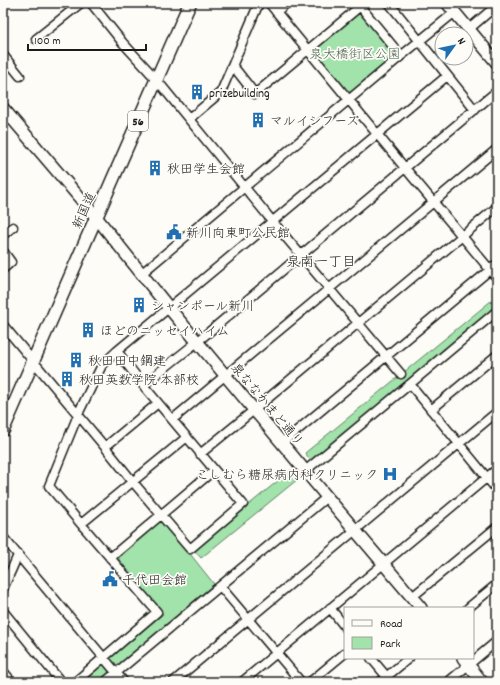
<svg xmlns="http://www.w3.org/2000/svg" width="500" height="685" viewBox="0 0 500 685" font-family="Dekko,'Klee One',sans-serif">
  <rect width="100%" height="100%" fill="#fdfcf7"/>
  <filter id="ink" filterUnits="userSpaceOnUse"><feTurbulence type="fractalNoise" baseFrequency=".025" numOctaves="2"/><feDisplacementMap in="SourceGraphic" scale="8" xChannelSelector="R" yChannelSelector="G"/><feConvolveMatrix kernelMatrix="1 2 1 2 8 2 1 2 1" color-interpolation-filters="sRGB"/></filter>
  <g filter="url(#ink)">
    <path fill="#a2e2ab" stroke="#5f7f64" d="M 357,11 L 361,11 L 396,55 L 396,58 L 352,95 L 349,94 L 314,51 L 313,47 Z
      M 497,296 L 497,308 L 312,462 L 305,453 Z
      M 291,470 L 298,479 L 201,558 L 194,550 Z
      M 160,521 L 164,521 L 214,584 L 98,682 L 82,682 L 163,614 L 119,560 L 119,556 Z"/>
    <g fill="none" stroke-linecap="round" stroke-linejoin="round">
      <g stroke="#1c1c1c" stroke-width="11">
        <path id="street" d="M 91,3 L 123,43 L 156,79 L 273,222 L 401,374
          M 269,3 L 405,168 L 497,278
          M 389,3 L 475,110
          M 360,6 L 401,56
          M 276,12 L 287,3
          M 469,29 L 497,5
          M 36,39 L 81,3
          M 3,55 L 20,76
          M 233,66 L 255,94 L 364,3
          M 189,119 L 221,92 L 259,3
          M 3,235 L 13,227
          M 3,251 L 11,262 L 3,269
          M 141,274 L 401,56 L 455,12
          M 3,325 L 105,447 L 133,482 L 190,549 L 243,504 L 143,385 L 117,351
          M 410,384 L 497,490
          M 143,385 L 197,342 L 497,91
          M 431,410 L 497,355
          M 173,419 L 497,149
          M 282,443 L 497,264
          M 105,447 L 158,403
          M 200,454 L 254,410 L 497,207
          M 305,471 L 410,384 L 497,311
          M 81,524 L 187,437
          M 3,537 L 124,682
          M 110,558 L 214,470
          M 220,586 L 301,682
          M 3,589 L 18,555
          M 412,597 L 497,527
          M 330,608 L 345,627
          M 468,608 L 497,584
          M 3,611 L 61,682
          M 371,658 L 387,677
          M 3,671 L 8,677 L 3,681
          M 75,682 L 157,612 L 81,524 L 49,486 L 80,410 L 102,365 L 117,351 L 447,76
          M 105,682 L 327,497
          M 173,682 L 497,412
          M 242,682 L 497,469
          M 310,682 L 345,653
          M 380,682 L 409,658
          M 448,682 L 497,641"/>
      </g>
      <g stroke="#1c1c1c" stroke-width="14">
        <path id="secondary" d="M 447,3 L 497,63
          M 3,108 L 96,217 L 169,308 L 327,497 L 421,608
          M 463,658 L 482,682"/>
      </g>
      <g stroke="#1c1c1c" stroke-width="15">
        <path id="primary" d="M 3,430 L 190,3"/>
      </g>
      <use href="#street" stroke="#fdfcf7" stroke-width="8"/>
      <use href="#secondary" stroke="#fdfcf7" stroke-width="11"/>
      <use href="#primary" stroke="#fdfcf7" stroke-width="12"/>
    </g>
  </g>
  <defs>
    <g id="building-bare" transform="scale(1.2)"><path d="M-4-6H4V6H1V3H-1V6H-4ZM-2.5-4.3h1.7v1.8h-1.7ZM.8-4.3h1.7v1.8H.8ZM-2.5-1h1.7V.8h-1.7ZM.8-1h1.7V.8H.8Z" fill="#1f6fb2" stroke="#fdfcf7" stroke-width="2.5" paint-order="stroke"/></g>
    <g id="civic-bare" transform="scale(1.2)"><path d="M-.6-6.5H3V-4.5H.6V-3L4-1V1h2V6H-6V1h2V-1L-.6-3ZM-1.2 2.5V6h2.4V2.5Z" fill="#1f6fb2" stroke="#fdfcf7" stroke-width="2.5" paint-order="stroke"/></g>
    <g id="hospital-bare" transform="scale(1.2)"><path d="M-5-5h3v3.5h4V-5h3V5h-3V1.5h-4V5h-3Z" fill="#1f6fb2" stroke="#fdfcf7" stroke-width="2.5" paint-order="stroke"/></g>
  </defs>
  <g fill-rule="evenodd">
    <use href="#building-bare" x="197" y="92"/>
    <use href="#building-bare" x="258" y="120"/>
    <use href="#building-bare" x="155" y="168"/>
    <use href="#civic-bare" x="174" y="232"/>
    <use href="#building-bare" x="139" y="305"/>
    <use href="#building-bare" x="88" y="330"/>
    <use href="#building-bare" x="76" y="360"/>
    <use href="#building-bare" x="67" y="379"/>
    <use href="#hospital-bare" x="390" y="474"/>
    <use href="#civic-bare" x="110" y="579"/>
  </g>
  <g text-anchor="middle" stroke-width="3.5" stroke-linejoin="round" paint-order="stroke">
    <rect fill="#fdfcf7" stroke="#605f5e" stroke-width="1" x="128" y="111" width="20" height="20" rx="3"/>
    <g font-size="12" font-weight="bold" fill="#1c1c1c">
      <text x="138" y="125">56</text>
    </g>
    <g font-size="13" fill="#4b614e" stroke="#fdfcf7">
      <text x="355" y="58">泉大橋街区公園</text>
    </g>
    <g font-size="13" fill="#1c1c1c" stroke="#fdfcf7" text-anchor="start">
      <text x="209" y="97">prizebuilding</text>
      <text x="270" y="125">マルイシフーズ</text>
      <text x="167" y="173">秋田学生会館</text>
      <text x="186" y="237">新川向東町公民館</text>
      <text x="151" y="310">シャンポール新川</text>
      <text x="100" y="335">ほどのニッセイハイム</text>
      <text x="88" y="365">秋田田中鋼建</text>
      <text x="79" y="384">秋田英数学院 本部校</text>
      <text x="378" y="479" text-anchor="end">こしむら糖尿病内科クリニック</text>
      <text x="122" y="584">千代田会館</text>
    </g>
    <g font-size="13" fill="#1c1c1c" stroke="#fdfcf7">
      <text transform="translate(83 210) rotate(-66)" y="5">新国道</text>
      <text transform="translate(268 404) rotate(50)" y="5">泉ななかまど通り</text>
    </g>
    <g font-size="14" fill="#1c1c1c" stroke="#fdfcf7">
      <text x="321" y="266">泉南一丁目</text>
    </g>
  </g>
  <rect width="500" height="685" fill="none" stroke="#fdfcf7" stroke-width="16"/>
  <rect x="8" y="8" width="484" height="669" fill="none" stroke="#1c1c1c" stroke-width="1.5" filter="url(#ink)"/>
  <rect x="344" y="607" width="130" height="52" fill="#fdfcf7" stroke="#a3a29f"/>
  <rect x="352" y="620" width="20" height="6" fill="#fdfcf7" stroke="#a3a29f"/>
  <text x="380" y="627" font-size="12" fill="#1c1c1c">Road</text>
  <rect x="352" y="637" width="20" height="12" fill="#a2e2ab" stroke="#a3a29f"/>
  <text x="380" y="647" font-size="12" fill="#1c1c1c">Park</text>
  <g transform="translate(454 46) rotate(57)"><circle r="19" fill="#fdfcf7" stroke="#a3a29f"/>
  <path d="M0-3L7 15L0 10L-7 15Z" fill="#1f6fb2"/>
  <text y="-6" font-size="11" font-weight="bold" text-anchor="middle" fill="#1c1c1c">N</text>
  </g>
  <path d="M28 44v6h118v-6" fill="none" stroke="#1c1c1c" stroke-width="2"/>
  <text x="34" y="44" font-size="12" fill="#1c1c1c" stroke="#fdfcf7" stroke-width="3" paint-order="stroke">100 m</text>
</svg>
